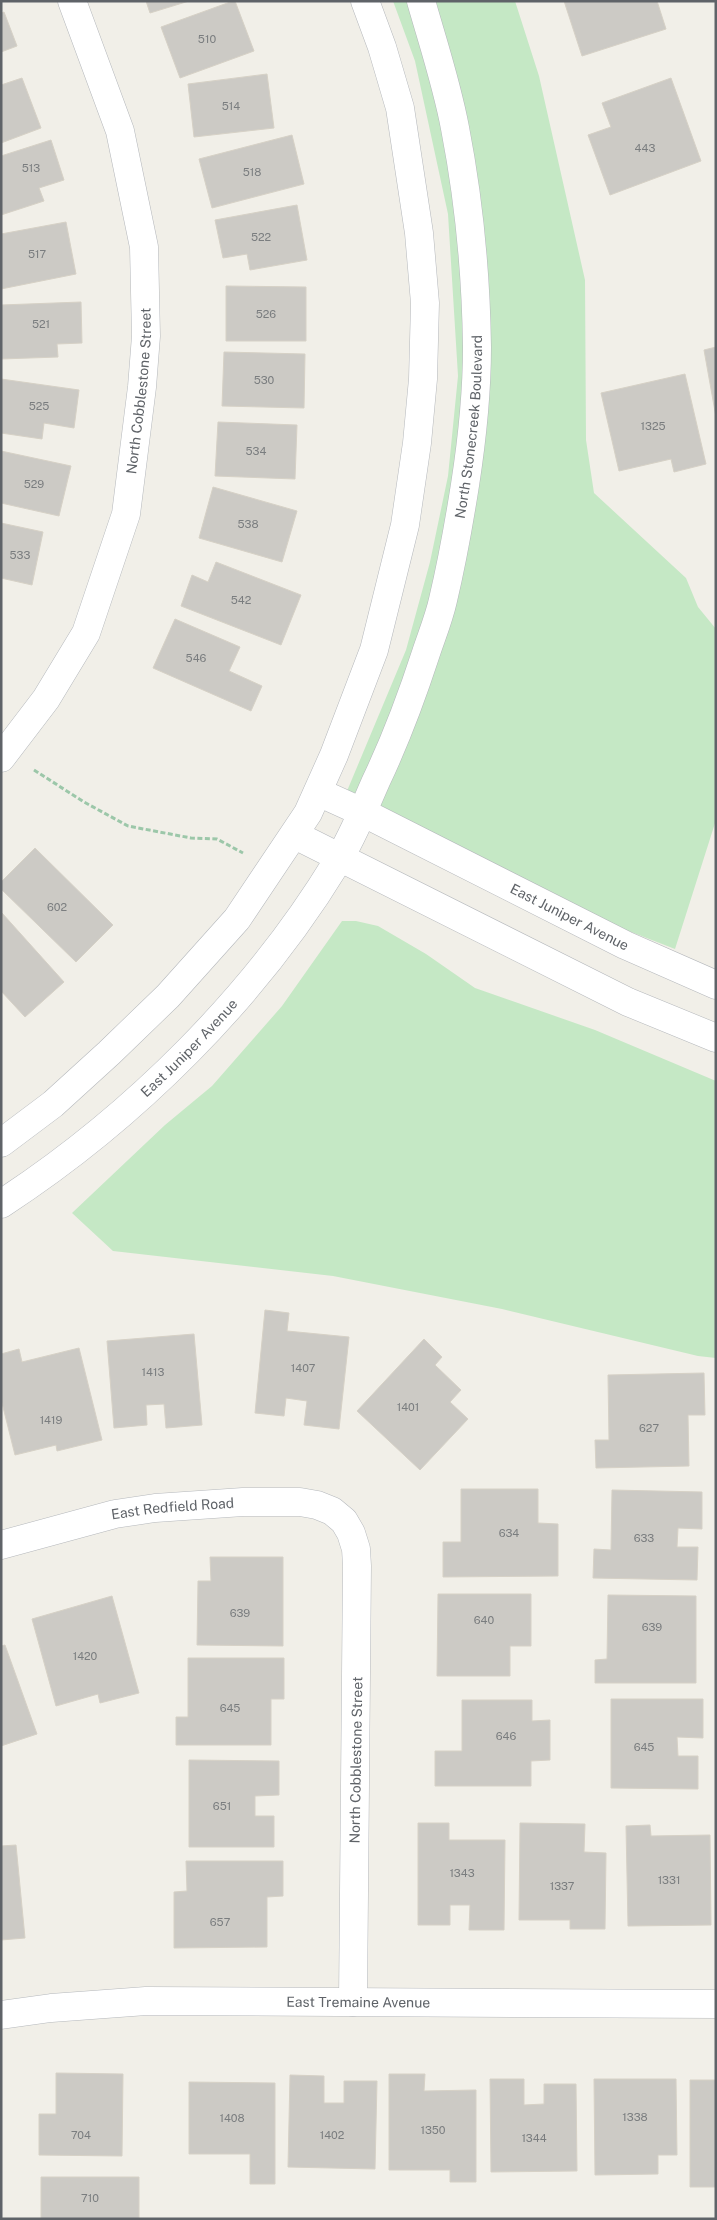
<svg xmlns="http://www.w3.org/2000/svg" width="717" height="2220" viewBox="0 0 717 2220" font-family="'Public Sans',sans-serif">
  <rect width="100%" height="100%" fill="#f1efe8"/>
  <path fill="#c5e8c5" d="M 393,1 L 515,1 L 539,76 L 585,280 L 586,440 L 594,493 L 686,578 L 698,607 L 716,629 L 716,820 L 675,949 L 523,890 L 342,803 L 406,650 L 430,562 L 448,476 L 458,376 L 448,214 L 415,61 Z
    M 342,921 L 356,921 L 378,926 L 426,954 L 475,988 L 595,1030 L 716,1081 L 716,1358 L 698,1356 L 502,1309 L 333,1276 L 113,1251 L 72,1213 L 165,1125 L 212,1086 L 282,1006 Z"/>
  <path fill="#cccac5" stroke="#d6d1c6" d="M 146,1 L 189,1 L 150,13 Z
    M 233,1 L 235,1 L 254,51 L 180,78 L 161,27 Z
    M 564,1 L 657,1 L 666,29 L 582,56 Z
    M 4,12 L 17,46 L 1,52 L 1,13 Z
    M 267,74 L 274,128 L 194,137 L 188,84 Z
    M 22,78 L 41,128 L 1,143 L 1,85 Z
    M 671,78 L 701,161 L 610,195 L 588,135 L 611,127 L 602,103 Z
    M 292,135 L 304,184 L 212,208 L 199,159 Z
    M 51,140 L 64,180 L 39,188 L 44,201 L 1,215 L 1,156 Z
    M 297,205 L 307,260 L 250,270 L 247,254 L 223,258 L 215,220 Z
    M 66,222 L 76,274 L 1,289 L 1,234 Z
    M 226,286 L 306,287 L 306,341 L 226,341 Z
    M 81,302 L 82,343 L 57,344 L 58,357 L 1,359 L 1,305 Z
    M 716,347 L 716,417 L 704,350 Z
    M 224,352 L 305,354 L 304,408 L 222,406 Z
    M 685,374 L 706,464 L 674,472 L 671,459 L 619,471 L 601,393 Z
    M 1,379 L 79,390 L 74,428 L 44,423 L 42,439 L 1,433 Z
    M 218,422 L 297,425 L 295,479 L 215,476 Z
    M 1,451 L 71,466 L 59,516 L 1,503 Z
    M 213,487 L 297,511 L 282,562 L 199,538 Z
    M 1,523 L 43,532 L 32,585 L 1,578 Z
    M 216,562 L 301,595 L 281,645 L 181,606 L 192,575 L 208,582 Z
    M 175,619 L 240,647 L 229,671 L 262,686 L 251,711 L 153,668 Z
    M 35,848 L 113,925 L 76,962 L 1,889 L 1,882 Z
    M 2,913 L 64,982 L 25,1017 L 1,991 Z
    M 265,1310 L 289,1313 L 287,1331 L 349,1337 L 339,1429 L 304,1425 L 307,1401 L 286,1398 L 284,1416 L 255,1413 Z
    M 194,1334 L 202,1425 L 166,1428 L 164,1404 L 146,1405 L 147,1425 L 114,1428 L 107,1341 Z
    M 424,1339 L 442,1357 L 435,1365 L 461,1390 L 450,1402 L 468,1419 L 420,1470 L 357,1411 Z
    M 79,1348 L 102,1440 L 57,1451 L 56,1445 L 15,1455 L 1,1399 L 1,1354 L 19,1349 L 22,1362 Z
    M 704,1373 L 705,1415 L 688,1415 L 689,1466 L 596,1468 L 595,1440 L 609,1440 L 608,1375 Z
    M 461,1489 L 538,1489 L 538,1523 L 558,1524 L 558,1576 L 443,1577 L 443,1542 L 461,1542 Z
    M 612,1490 L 702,1492 L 702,1529 L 678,1528 L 677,1547 L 698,1547 L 697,1580 L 593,1578 L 594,1549 L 611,1550 Z
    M 210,1557 L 283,1557 L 283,1646 L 197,1645 L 198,1581 L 211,1581 Z
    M 438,1594 L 531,1594 L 531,1646 L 510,1646 L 510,1676 L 437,1676 Z
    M 608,1595 L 696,1596 L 696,1683 L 595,1683 L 595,1660 L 607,1659 Z
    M 112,1596 L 139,1693 L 100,1703 L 98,1694 L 56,1706 L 32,1619 Z
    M 5,1645 L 37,1734 L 1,1746 L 1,1646 Z
    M 188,1658 L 284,1658 L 284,1699 L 271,1699 L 271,1745 L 176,1745 L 176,1717 L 188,1717 Z
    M 611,1699 L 703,1699 L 703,1738 L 677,1737 L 678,1756 L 698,1756 L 698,1789 L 611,1788 Z
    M 462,1700 L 532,1700 L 532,1721 L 550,1720 L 550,1760 L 531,1761 L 531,1786 L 435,1786 L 435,1751 L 462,1751 Z
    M 189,1760 L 279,1761 L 279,1795 L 255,1796 L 255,1816 L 274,1816 L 274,1847 L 189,1847 Z
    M 418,1823 L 449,1823 L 449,1840 L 505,1840 L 504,1930 L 469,1930 L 470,1905 L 450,1905 L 450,1925 L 418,1925 Z
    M 520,1823 L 585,1824 L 584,1852 L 606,1853 L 605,1929 L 570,1929 L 570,1920 L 519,1920 Z
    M 650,1825 L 651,1836 L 710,1835 L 711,1925 L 628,1926 L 626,1826 Z
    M 16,1845 L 25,1938 L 1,1940 L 1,1846 Z
    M 186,1861 L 283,1861 L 283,1896 L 267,1897 L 267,1947 L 174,1948 L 174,1892 L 187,1891 Z
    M 56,2073 L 123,2074 L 122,2156 L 39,2155 L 39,2114 L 56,2114 Z
    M 389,2074 L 425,2074 L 424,2091 L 476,2090 L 476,2182 L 450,2182 L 450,2170 L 389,2170 Z
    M 290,2075 L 324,2076 L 324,2103 L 344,2103 L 344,2081 L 377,2081 L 375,2169 L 288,2167 Z
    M 490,2079 L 524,2079 L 524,2105 L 544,2104 L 544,2084 L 576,2084 L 577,2171 L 491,2172 Z
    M 594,2079 L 676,2079 L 677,2155 L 658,2155 L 658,2174 L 595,2175 Z
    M 690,2080 L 716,2080 L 716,2187 L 690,2187 Z
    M 189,2082 L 275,2083 L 275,2184 L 250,2184 L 250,2154 L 189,2154 Z
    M 41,2177 L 139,2177 L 139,2219 L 41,2219 Z"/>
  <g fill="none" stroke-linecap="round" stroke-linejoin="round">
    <g stroke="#b5b8bc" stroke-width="29">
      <g id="minor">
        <path id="s1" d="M 1,758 L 46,699 L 86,633 L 126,514 L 142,387 L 146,336 L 144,247 L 120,131 L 72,1"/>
        <path id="s2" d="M 318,792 L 362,812 L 625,945 L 716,985"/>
        <path d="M 295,835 L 628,1002 L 716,1038"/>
        <path d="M 1,1143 L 53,1104 L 109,1053 L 168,996 L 237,919 L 308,813 L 334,755 L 374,650 L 405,525 L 417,443 L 423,379 L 425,303 L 419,233 L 400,108 L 382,47 L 365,1"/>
        <path id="s3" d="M 1,1204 C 133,1118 255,997 337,862 C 353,837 364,808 376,781 C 396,739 412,696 426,653 C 432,635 439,618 443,600 C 452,562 459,523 465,485 C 472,440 477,393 477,347 C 476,274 469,200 455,128 C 447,85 433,43 421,1"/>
        <path id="s4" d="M 1,1545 L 115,1514 L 155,1508 L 243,1502 L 300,1502 L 317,1505 L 332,1511 L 344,1521 L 351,1533 L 356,1549 L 357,1566 L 353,2002"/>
        <path id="s5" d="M 1,2015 L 51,2008 L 146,2001 L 716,2004"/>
      </g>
    </g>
    <path stroke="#9cc7a9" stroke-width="3" stroke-dasharray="5 2.5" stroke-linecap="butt" d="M 34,770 L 84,802 L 128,826 L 191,838 L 217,839 L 243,853"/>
    <use href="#minor" stroke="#fff" stroke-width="28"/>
  </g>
  <g text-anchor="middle" stroke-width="5" stroke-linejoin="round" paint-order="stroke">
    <g font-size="11" fill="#7a7d7f">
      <text x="207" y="43">510</text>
      <text x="231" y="110">514</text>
      <text x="645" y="152">443</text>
      <text x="31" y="172">513</text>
      <text x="252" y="176">518</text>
      <text x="261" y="241">522</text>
      <text x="37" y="258">517</text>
      <text x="266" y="318">526</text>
      <text x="41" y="328">521</text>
      <text x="264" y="384">530</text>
      <text x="39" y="410">525</text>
      <text x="653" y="430">1325</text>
      <text x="256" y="455">534</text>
      <text x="34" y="488">529</text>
      <text x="248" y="528">538</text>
      <text x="20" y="559">533</text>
      <text x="241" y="604">542</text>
      <text x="196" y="662">546</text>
      <text x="57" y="911">602</text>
      <text x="303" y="1372">1407</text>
      <text x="153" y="1376">1413</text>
      <text x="408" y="1411">1401</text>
      <text x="51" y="1424">1419</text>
      <text x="649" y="1432">627</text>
      <text x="509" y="1537">634</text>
      <text x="644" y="1542">633</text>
      <text x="240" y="1617">639</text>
      <text x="484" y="1624">640</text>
      <text x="652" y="1631">639</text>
      <text x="85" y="1660">1420</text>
      <text x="230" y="1712">645</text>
      <text x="506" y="1740">646</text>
      <text x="644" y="1751">645</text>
      <text x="222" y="1810">651</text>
      <text x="462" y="1877">1343</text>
      <text x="669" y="1884">1331</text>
      <text x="562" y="1890">1337</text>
      <text x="220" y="1926">657</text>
      <text x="635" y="2121">1338</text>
      <text x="232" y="2122">1408</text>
      <text x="433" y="2134">1350</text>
      <text x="81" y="2139">704</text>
      <text x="332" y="2139">1402</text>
      <text x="534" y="2142">1344</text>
      <text x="90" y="2202">710</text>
    </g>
    <g font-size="14" fill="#5f6368" stroke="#fff">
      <text dy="5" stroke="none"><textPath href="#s1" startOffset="401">North Cobblestone Street</textPath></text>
      <text dy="5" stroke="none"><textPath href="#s3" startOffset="942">North Stonecreek Boulevard</textPath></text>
      <text dy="5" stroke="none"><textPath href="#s2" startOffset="281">East Juniper Avenue</textPath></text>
      <text dy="5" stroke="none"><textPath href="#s3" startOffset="245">East Juniper Avenue</textPath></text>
      <text dy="5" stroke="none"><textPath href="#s4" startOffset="176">East Redfield Road</textPath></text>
      <text transform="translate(356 1760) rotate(-89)" y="5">North Cobblestone Street</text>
      <text dy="5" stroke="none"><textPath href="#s5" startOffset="358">East Tremaine Avenue</textPath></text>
    </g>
  </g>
  <rect width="717" height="2220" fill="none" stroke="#5f6368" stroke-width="5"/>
</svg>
